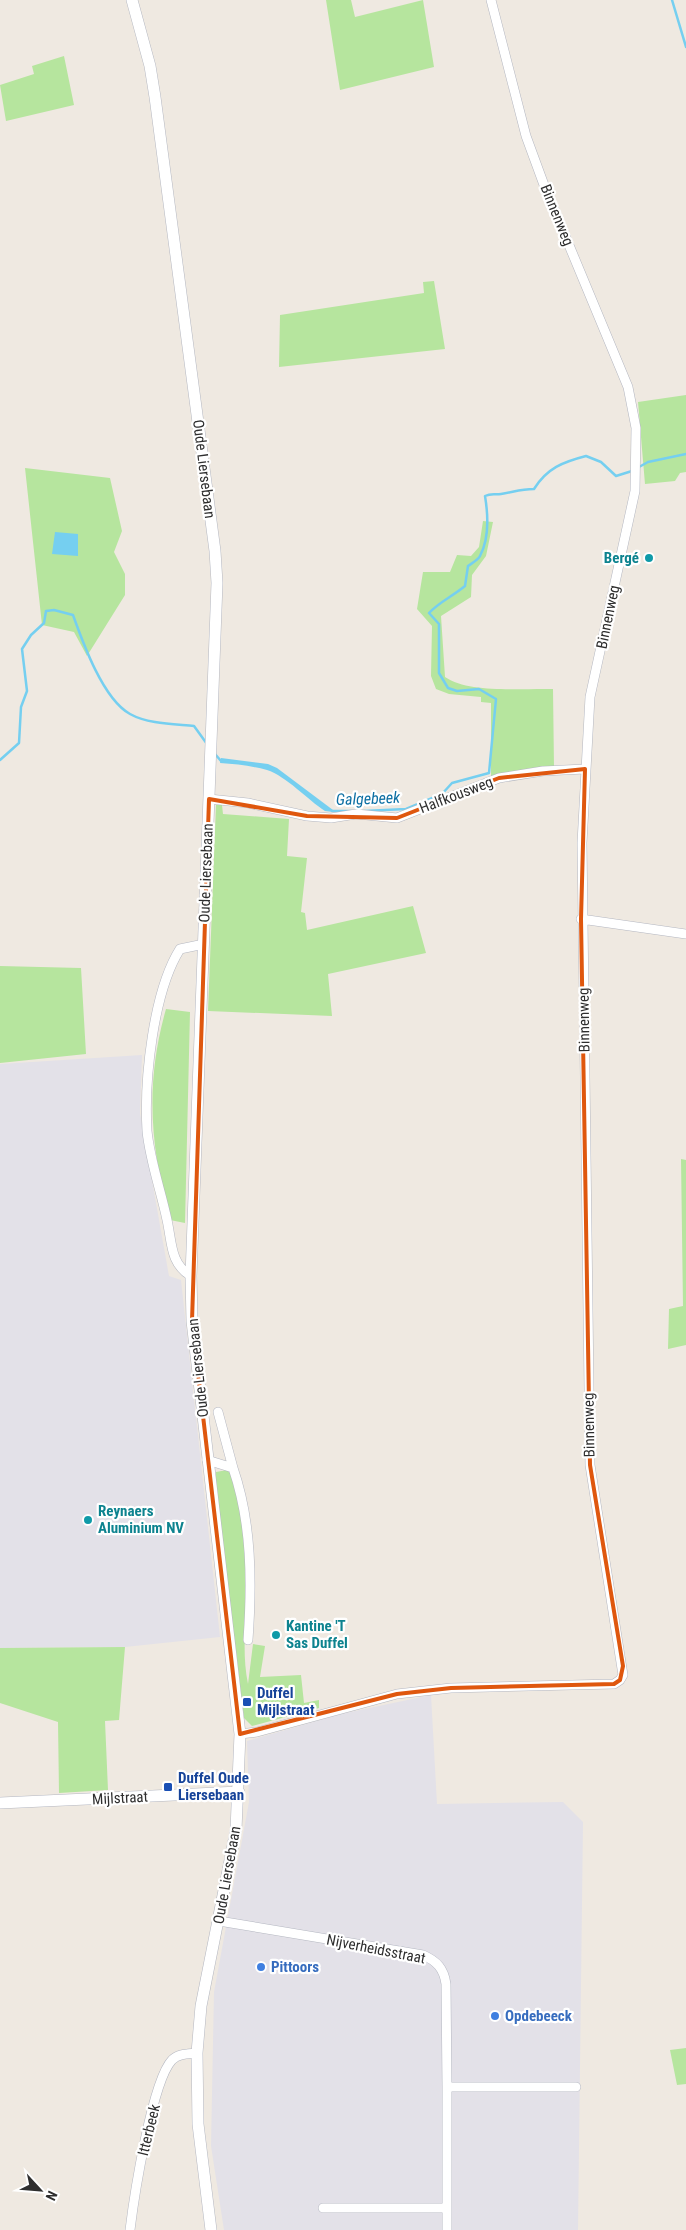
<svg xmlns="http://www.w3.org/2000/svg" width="686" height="2230" viewBox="0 0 686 2230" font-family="'Roboto Condensed',sans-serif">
  <rect width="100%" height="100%" fill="#efe9e1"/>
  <path fill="#e3e1e8" d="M 142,1055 L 140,1113 L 169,1276 L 181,1280 L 220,1637 L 125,1647 L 0,1648 L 0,1064 Z
    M 431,1695 L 437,1804 L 563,1802 L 583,1822 L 578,2230 L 224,2230 L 211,2146 L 214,1992 L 249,1802 L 247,1741 L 341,1714 Z"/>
  <path fill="#b6e59e" d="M 326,0 L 351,0 L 355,17 L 423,0 L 434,67 L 340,90 Z
    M 64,56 L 74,105 L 6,121 L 0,85 L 34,74 L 32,66 Z
    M 434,281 L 445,349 L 279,367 L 280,315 L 424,293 L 423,282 Z
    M 686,395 L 686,472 L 680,473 L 675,481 L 645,484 L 638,402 Z
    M 25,468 L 110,478 L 122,531 L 114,552 L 125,574 L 125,595 L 87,656 L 74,632 L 42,625 Z
    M 483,521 L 493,522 L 486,556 L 472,575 L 471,597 L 441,616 L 445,677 C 470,694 523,688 553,689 L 554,767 L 491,776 L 491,703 L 481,702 L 481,697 L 449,694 L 436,689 L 431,676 L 432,626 L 417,609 L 423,572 L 450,572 L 457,555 L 471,556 L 479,547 Z
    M 216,805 L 222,805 L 223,814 L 289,819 L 287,856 L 307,858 L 301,912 L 305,913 L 307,930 L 413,906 L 426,953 L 328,974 L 332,1016 L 208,1011 Z
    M 0,966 L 81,968 L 86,1054 L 0,1063 Z
    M 166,1009 L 190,1012 L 185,1223 L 170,1220 C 150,1146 145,1083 166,1009 Z
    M 681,1159 L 686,1160 L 686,1345 L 668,1349 L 669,1309 L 683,1306 Z
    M 227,1470 L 232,1475 C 241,1509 248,1545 247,1581 C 247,1616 241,1650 248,1684 L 253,1644 L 265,1646 L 260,1677 L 301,1675 L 304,1703 L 319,1700 L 319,1708 L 252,1726 L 244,1718 L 215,1478 L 216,1472 Z
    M 125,1647 L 119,1720 L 105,1721 L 108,1790 L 59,1793 L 58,1722 L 0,1703 L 0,1648 Z
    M 686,2048 L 686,2084 L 677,2085 L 670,2050 Z"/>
  <path fill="#75cff0" d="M 55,532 L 78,534 L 78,556 L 52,554 Z
    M 221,758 L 268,764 L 277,768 L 333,810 L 333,812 L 325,811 C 308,800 286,776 267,770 C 252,766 236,764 220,763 Z"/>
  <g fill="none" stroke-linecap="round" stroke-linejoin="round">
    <path stroke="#75cff0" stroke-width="2.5" d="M 672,0 L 686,47
      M 639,467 L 648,462 L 686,454
      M 215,754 L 221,761 L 224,761
      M 0,760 L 19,743 L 21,707 L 27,691 L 22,649 L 31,635 L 44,623 L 46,611 L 54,610 L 73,615 C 83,643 103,699 130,714 C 148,724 173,724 194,726 L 207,744
      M 332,811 L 351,811
      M 364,811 L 406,809 L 442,794 L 452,783 L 489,773 L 496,699 L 479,689 L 457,691 L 448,688 L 439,673 L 439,624 L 429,613 C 439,602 453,596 465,586 L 468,566 C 472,563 478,560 480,556 C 489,539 488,514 485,496 C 491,493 495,495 501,494 C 514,492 520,489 534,489 C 547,468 563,462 586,456 L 601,462 L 616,476 L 632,471"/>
    <g stroke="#b4b7c1" stroke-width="10">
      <path id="street" d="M 209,799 L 248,803 L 307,816 L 331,818 L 356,814 L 397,818 L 499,778 L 543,771 L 585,769
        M 581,919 L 686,934
        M 191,1276 C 170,1264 172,1242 167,1220 C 161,1191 150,1161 147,1131 C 144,1080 153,992 180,949 L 204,944
        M 218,1412 L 233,1468
        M 207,1460 L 233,1468 C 252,1523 252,1583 248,1640
        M 240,1734 L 257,1732 L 397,1694 L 451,1688 L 614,1684 L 620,1680 L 623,1675 L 590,1465 L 582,843 L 590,697 L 635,491 L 636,428 L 628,387 L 544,185 L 526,136 L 491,0
        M 219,1921 L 423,1955 C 437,1961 444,1969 446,1984 L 447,2087
        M 323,2208 L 447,2208 L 447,2087 L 576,2087
        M 130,2230 C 134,2197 152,2081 172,2060 C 179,2053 189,2054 197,2053
        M 447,2230 L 447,2208"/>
    </g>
    <g stroke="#b4b7c1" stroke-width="12">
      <path id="secondary" d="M 132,0 L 150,66 L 155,97 L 215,551 L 217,583 L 191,1276 L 192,1321 L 240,1734 L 236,1830 L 201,2006 L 197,2053 L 198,2124 L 211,2230
        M 0,1803 L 239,1792"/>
    </g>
    <use href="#street" stroke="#fff" stroke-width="9"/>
    <use href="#secondary" stroke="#fff" stroke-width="11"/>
  </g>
  <path fill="none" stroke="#df570e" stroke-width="4" stroke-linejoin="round" d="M 585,769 L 581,919 L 590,1465 L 623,1666 L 620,1680 L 614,1684 L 451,1688 L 397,1694 L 240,1734 L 192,1321 L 209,799 L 307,816 L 397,818 L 499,778 Z"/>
  <g fill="#0f9aa8" stroke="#fff" stroke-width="2">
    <circle cx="649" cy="558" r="5"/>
    <circle cx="88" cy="1520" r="5"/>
    <circle cx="276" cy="1635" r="5"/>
  </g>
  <g fill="#1a4fb4" stroke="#fff" stroke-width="2">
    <rect x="242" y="1697" width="10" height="10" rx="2.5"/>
    <rect x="163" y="1782" width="10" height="10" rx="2.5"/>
  </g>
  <g fill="#3f7fe0" stroke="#fff" stroke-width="2">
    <circle cx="261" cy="1967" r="5"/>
    <circle cx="495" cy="2016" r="5"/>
  </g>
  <g text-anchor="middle" stroke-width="4.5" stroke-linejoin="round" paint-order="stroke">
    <g font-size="15" fill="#2e2e2e" stroke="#fff">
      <text transform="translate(557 215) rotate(68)" y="5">Binnenweg</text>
      <text transform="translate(204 469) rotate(83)" y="5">Oude Liersebaan</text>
      <text transform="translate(608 617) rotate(-78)" y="5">Binnenweg</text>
      <text transform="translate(456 795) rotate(-21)" y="5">Halfkousweg</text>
      <text transform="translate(206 873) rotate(-88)" y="5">Oude Liersebaan</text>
      <text transform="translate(584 1020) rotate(-91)" y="5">Binnenweg</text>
      <text transform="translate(198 1368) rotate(-96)" y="5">Oude Liersebaan</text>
      <text transform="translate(589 1425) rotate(-91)" y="5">Binnenweg</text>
      <text transform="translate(120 1798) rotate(-3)" y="5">Mijlstraat</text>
      <text transform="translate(227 1875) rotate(-80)" y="5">Oude Liersebaan</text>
      <text transform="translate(376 1949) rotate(11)" y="5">Nijverheidsstraat</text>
      <text transform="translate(149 2130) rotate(-76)" y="5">Itterbeek</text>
    </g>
    <g font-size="15" font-weight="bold" fill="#0d838f" stroke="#fff" text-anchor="start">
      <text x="639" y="563" text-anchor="end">Bergé</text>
      <text x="98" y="1516">Reynaers<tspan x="98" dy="17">Aluminium NV</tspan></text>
      <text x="286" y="1631">Kantine 'T<tspan x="286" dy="17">Sas Duffel</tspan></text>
    </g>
    <g font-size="15" font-weight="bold" fill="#164399" stroke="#fff" text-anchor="start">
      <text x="257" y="1698">Duffel<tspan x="257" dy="17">Mijlstraat</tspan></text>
      <text x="178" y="1783">Duffel Oude<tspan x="178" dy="17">Liersebaan</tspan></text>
    </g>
    <g font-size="15" font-weight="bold" fill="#366cbe" stroke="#fff" text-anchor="start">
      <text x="271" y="1972">Pittoors</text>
      <text x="505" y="2021">Opdebeeck</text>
    </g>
    <g font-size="16" font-style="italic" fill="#0d6fa3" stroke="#fff">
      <text transform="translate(368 798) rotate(-2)" y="6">Galgebeek</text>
    </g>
  </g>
  <g transform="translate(40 2190) rotate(116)" stroke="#ffffff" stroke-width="4" paint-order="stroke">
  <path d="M0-4L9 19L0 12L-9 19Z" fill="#2e2e2e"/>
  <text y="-8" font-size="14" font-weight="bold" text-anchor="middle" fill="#2e2e2e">N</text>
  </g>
</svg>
